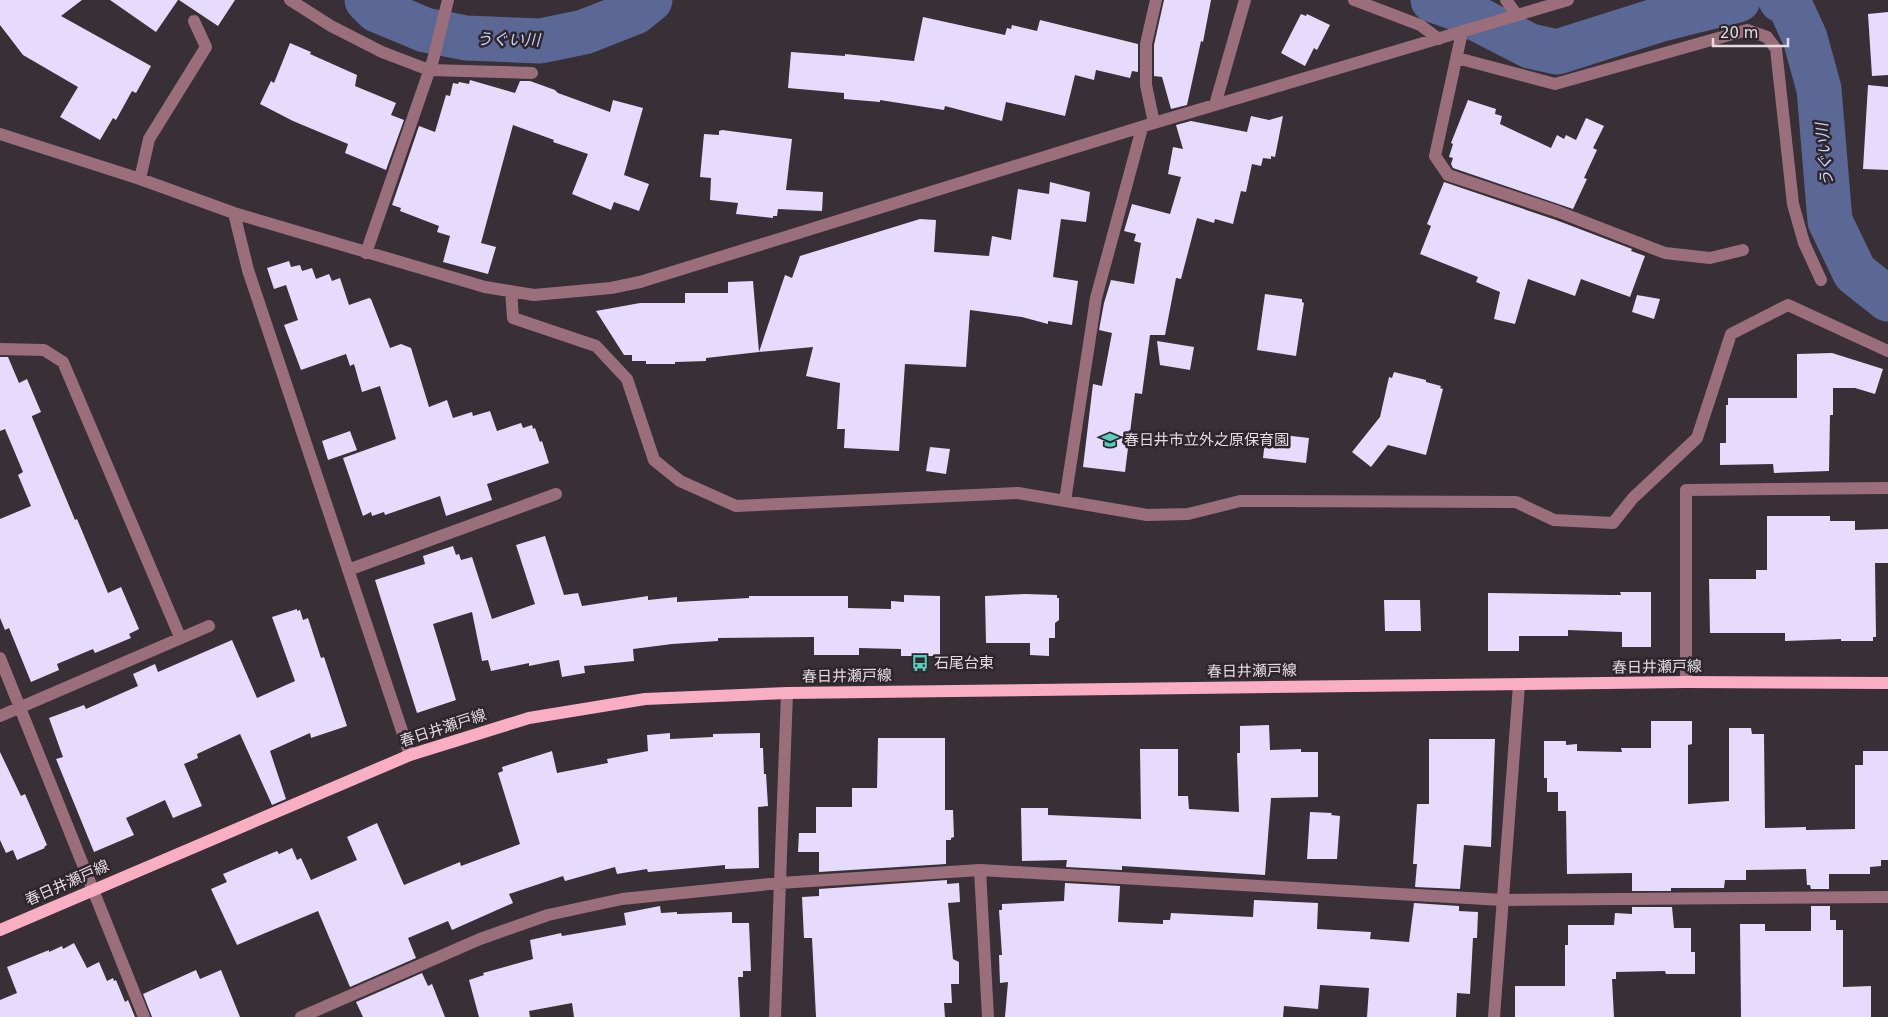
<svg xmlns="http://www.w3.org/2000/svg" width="1888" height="1017" viewBox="0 0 1888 1017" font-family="'DejaVu Sans','Noto Sans JP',sans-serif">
  <rect width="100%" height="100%" fill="#382f37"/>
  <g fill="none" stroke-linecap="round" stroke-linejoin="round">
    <path stroke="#5b6896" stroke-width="45" d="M 367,0 L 377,10 L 425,30 L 466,38 L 540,41 L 584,32 L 635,12 L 650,0
      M 1433,0 L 1456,8 L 1530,46 L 1557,52 L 1658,20 L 1738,0
      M 1781,0 L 1788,1 L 1805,38 L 1819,89 L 1830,221 L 1855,273 L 1888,299"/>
  </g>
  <path fill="#e6dbfc" d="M 0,0 L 82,0 L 61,16 L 151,66 L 136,93 L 132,91 L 116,120 L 113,118 L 100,140 L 60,117 L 78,87 L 23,55 L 0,25 Z
    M 110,0 L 178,0 L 156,32 Z
    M 179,0 L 235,0 L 218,26 Z
    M 1164,0 L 1211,0 L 1203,42 L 1201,41 L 1187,105 L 1171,109 L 1162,77 L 1154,76 L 1154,45 Z
    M 1888,12 L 1888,75 L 1872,76 L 1868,14 Z
    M 1301,14 L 1306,16 L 1307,14 L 1330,25 L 1317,50 L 1314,48 L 1305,66 L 1281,53 Z
    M 923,17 L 1005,35 L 1007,28 L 1011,29 L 1012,25 L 1037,31 L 1040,20 L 1138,44 L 1138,72 L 1132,71 L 1130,78 L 1096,70 L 1094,80 L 1075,75 L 1065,116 L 1006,102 L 1002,121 L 945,106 L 944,110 L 880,100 L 880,102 L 844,99 L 844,93 L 788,88 L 791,52 L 845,56 L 845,54 L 914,61 Z
    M 290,43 L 311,52 L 310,54 L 357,75 L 355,86 L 396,103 L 391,115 L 404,120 L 386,170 L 345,153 L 348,144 L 293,121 L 260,104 L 271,81 L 274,83 Z
    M 470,80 L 515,93 L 520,81 L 530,81 L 555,90 L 558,93 L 610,112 L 613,100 L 643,108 L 624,175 L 649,184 L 639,211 L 614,202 L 611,210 L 572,194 L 588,154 L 553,142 L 554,140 L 513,125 L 481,243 L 496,247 L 488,274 L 443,262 L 450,236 L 437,232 L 439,226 L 400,211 L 401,208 L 392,205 L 419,126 L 435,132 L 446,95 L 450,96 L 453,83 L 458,84 L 459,82 L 469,84 Z
    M 1868,85 L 1888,87 L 1888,170 L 1863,169 Z
    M 1468,100 L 1496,109 L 1495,114 L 1502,116 L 1500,124 L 1551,148 L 1557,135 L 1564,139 L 1566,135 L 1576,140 L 1586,118 L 1604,126 L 1593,148 L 1597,150 L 1584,178 L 1587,179 L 1573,209 L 1453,168 L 1451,164 L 1453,158 L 1449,157 L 1453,144 L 1451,143 Z
    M 1251,116 L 1269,120 L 1283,116 L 1275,157 L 1271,156 L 1271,159 L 1263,158 L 1261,166 L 1252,164 L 1246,192 L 1241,191 L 1233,224 L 1215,219 L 1214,223 L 1197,218 L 1181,279 L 1176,278 L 1165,335 L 1150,335 L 1142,394 L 1135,393 L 1125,472 L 1083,467 L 1093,384 L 1102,386 L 1112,333 L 1099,330 L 1104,303 L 1111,280 L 1134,284 L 1141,243 L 1134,241 L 1136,234 L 1124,231 L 1132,204 L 1170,214 L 1181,177 L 1168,174 L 1173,147 L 1183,149 L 1176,125 L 1191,121 L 1247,132 Z
    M 722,130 L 792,139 L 786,190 L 823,192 L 822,211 L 778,209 L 777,216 L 773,216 L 773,218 L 736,214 L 738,203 L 710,200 L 711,178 L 700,177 L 704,134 L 719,135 L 719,131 Z
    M 1050,182 L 1090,192 L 1086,222 L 1061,219 L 1053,277 L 1078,281 L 1072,325 L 1048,321 L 1048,324 L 1022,317 L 970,310 L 966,367 L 905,364 L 899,451 L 844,448 L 845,429 L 837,429 L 840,383 L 806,376 L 813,347 L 759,352 L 785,275 L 792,278 L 800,256 L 920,219 L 936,220 L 934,252 L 989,256 L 992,236 L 1011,240 L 1018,189 L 1049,194 Z
    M 1444,182 L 1556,220 L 1632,249 L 1631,251 L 1645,256 L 1630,297 L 1581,279 L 1575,296 L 1528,279 L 1515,324 L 1494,319 L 1500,292 L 1476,282 L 1478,277 L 1420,254 L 1431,226 L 1427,224 Z
    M 289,261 L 291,267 L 300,265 L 302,271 L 312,268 L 316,279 L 329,274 L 332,281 L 340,278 L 349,305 L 369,298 L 371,299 L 390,348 L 401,344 L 411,348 L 429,407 L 447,400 L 453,418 L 472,412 L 473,416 L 490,411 L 497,431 L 521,423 L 523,428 L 532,425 L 533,429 L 535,428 L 540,442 L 542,441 L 549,463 L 487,484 L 492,500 L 446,516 L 440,496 L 385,515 L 384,512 L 372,516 L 371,512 L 363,516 L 343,458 L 396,439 L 380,386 L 362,392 L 354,364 L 350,366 L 346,354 L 301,370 L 284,325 L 298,320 L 286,285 L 274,289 L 267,268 Z
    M 753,281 L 759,352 L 706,358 L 706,361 L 675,362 L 675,364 L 646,364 L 646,361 L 632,361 L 632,355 L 624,355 L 596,311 L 640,303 L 685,303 L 685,293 L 728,293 L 728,282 Z
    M 1265,294 L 1302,299 L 1302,302 L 1304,303 L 1296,356 L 1257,350 Z
    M 1637,295 L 1660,299 L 1654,319 L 1632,312 Z
    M 1157,341 L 1194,347 L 1190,370 L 1160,365 Z
    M 1832,353 L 1883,369 L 1875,394 L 1855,388 L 1833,388 L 1833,415 L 1830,415 L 1829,471 L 1774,473 L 1773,464 L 1720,465 L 1720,443 L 1726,443 L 1726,405 L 1728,405 L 1728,398 L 1797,398 L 1797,354 Z
    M 0,357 L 8,357 L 19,383 L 27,379 L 41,412 L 32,416 L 32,417 L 75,520 L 77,519 L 108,593 L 121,587 L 139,629 L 129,634 L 131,638 L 95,653 L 93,649 L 57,664 L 59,670 L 31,682 L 9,628 L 5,630 L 0,618 L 0,519 L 31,506 L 18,475 L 23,472 L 5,429 L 0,431 Z
    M 1394,372 L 1426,380 L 1426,382 L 1441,386 L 1440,388 L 1443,389 L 1426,455 L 1388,445 L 1371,467 L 1352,452 L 1380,417 L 1389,377 L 1392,378 Z
    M 350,431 L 357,450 L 328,460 L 322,441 Z
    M 1266,433 L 1309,438 L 1306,463 L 1263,458 Z
    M 930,447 L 950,449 L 946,474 L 926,471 Z
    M 1767,516 L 1830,516 L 1830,521 L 1855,521 L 1855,530 L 1888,529 L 1888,563 L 1875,563 L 1876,637 L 1873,637 L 1873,641 L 1841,641 L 1841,639 L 1785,641 L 1785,633 L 1710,633 L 1709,579 L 1756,579 L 1756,570 L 1767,570 Z
    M 545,536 L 564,595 L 578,593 L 582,606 L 648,596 L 648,600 L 677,597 L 677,602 L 749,598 L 749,596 L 848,596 L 848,608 L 891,609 L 891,601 L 904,602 L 904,595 L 940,596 L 940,656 L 901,656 L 901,649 L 859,648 L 859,655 L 814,655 L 814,637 L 718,638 L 718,641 L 672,644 L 633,649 L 634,661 L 584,666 L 585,673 L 562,677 L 559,660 L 529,666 L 529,663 L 491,671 L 488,660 L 482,661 L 472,612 L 433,624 L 456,700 L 417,713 L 375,580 L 425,564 L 423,556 L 453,546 L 456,555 L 459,554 L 461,560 L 472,557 L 492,619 L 535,604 L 516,545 Z
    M 1620,592 L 1651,592 L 1651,647 L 1622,647 L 1622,632 L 1568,630 L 1568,636 L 1519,636 L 1519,651 L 1488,651 L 1488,593 L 1611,595 L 1621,595 Z
    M 1024,594 L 1057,595 L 1057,598 L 1059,598 L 1059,620 L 1055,623 L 1055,638 L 1049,638 L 1049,656 L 1030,655 L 1030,643 L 986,643 L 985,596 Z
    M 1384,600 L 1420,600 L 1421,631 L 1385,631 Z
    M 297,609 L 297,611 L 300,610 L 303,620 L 308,618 L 321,658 L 324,657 L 347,726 L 311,738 L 310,733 L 270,751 L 286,799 L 272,805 L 240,734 L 197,754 L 198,758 L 184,764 L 202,806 L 173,818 L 165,800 L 126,818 L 134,835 L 94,852 L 56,759 L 63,757 L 49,718 L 84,705 L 86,709 L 138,686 L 133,674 L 155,664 L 158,672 L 232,640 L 257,698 L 295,681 L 272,617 Z
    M 1651,721 L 1692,721 L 1692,744 L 1688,745 L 1688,804 L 1729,801 L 1729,728 L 1751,728 L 1752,734 L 1764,734 L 1765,828 L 1806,827 L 1806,830 L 1855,829 L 1855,765 L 1863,765 L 1863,751 L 1888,751 L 1888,860 L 1881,860 L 1881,866 L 1870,867 L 1870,874 L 1829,874 L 1829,889 L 1811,889 L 1810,885 L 1807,885 L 1806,869 L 1746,870 L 1746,880 L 1725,880 L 1724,888 L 1671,888 L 1671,891 L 1632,891 L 1632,873 L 1567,874 L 1566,811 L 1558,811 L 1558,792 L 1547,792 L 1547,778 L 1544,778 L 1544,741 L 1566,741 L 1566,745 L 1577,744 L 1577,751 L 1622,752 L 1621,748 L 1651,748 Z
    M 1269,725 L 1270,750 L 1301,749 L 1301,752 L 1318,752 L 1318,797 L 1271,798 L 1265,875 L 1122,866 L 1122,870 L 1066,867 L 1067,860 L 1022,861 L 1021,808 L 1048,808 L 1048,815 L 1141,819 L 1140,749 L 1178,749 L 1178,796 L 1188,796 L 1189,809 L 1239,812 L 1237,753 L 1240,753 L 1240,726 Z
    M 670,733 L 670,739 L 713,737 L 713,734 L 760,733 L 760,748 L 763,748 L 764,774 L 766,774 L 768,806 L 758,807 L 759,868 L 725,869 L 725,865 L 648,872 L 647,869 L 617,874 L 615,867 L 565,881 L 563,876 L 509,894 L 513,903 L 452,930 L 448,921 L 408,938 L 416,958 L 350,987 L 318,911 L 237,945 L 211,889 L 227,882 L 223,874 L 277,851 L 279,854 L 292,848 L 297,860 L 301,858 L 311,880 L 357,860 L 347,837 L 377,823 L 404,885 L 460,862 L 461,866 L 520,844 L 498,773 L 503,771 L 502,767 L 552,751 L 557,773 L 608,763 L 607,759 L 648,751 L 647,735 Z
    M 878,738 L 945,738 L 945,810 L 953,810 L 954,837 L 951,838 L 951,840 L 946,840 L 946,864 L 819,872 L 819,852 L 798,852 L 799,833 L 816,833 L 816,807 L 852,807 L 852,788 L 877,788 Z
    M 1429,739 L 1495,739 L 1491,847 L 1464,845 L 1460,889 L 1415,887 L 1417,864 L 1413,864 L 1417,804 L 1429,804 Z
    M 0,752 L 21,796 L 25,794 L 47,845 L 44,847 L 45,848 L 17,860 L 13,850 L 6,853 L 0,840 Z
    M 1310,812 L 1332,813 L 1331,815 L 1340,816 L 1337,859 L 1307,859 Z
    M 947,880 L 947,884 L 959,883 L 960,902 L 948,903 L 953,959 L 959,962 L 959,984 L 951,984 L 952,1003 L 944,1003 L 945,1017 L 816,1017 L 812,938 L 804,938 L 802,897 L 819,896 L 819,889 Z
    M 1065,883 L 1120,886 L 1118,922 L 1163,924 L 1163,920 L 1170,920 L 1171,913 L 1253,917 L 1254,900 L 1318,903 L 1317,929 L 1371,932 L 1370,939 L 1409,942 L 1414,903 L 1459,906 L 1459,911 L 1478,912 L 1477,938 L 1473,938 L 1470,994 L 1457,993 L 1456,1017 L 1367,1017 L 1369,988 L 1320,985 L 1318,1009 L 1284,1006 L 1283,1017 L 1005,1017 L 1008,982 L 1000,983 L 999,955 L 1002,955 L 999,910 L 1002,910 L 1002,904 L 1064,901 Z
    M 660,906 L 661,913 L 677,912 L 677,914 L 732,912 L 732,923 L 749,923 L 751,971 L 743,971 L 743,977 L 738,977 L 740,1017 L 574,1017 L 572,1003 L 529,1011 L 530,1017 L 479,1017 L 469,980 L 484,975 L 483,973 L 533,959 L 530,940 L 561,933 L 562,936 L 626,925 L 624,913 Z
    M 1811,906 L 1830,906 L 1830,920 L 1836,920 L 1836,930 L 1843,930 L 1843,987 L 1871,986 L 1871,1017 L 1741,1017 L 1740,924 L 1765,924 L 1765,931 L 1811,931 Z
    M 1632,907 L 1672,907 L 1674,928 L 1691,928 L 1691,952 L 1695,952 L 1695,974 L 1666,974 L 1665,971 L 1616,972 L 1616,979 L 1612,979 L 1614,1017 L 1515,1017 L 1515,986 L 1565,986 L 1565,945 L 1568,945 L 1568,925 L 1614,925 L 1615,913 L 1632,914 Z
    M 74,943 L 87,968 L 99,962 L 107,981 L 113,978 L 114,981 L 116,980 L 125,1002 L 128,1000 L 135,1017 L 0,1017 L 0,1000 L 17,993 L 7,967 L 49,950 L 49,952 L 62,946 L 63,949 Z
    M 196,970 L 200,979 L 221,970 L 240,1017 L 152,1017 L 143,994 Z
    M 422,973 L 428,986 L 432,984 L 445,1017 L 363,1017 L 356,1002 Z"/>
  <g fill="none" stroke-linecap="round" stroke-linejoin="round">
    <path stroke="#9b6e7b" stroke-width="12" d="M 290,0 L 331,26 L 382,52 L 429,70 L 532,73
      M 1354,0 L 1420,25 L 1439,39
      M 1506,0 L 1517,15
      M 1462,32 L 1435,156 L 1448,175 L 1559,212 L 1665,253 L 1710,258 L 1743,250
      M 1457,58 L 1555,84 L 1747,30 L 1767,37 L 1776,49 L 1793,204 L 1804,243 L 1821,280
      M 1215,105 L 1245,0
      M 1154,123 L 1146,85 L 1146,44 L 1156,0
      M 0,134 L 140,179 L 234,213 L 485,287 L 534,295 L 611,288 L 640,282 L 1154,123 L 1568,0
      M 140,179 L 149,139 L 206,47 L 194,21
      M 234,213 L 248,270 L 410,755
      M 366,253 L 433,60 L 448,0
      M 511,291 L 513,318 L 596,346 L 627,379 L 654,460 L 680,481 L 736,506 L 1018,493 L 1147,515 L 1188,514 L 1240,501 L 1516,502 L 1554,520 L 1613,523 L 1633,498 L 1697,438 L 1731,334 L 1788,305 L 1888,351
      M 0,349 L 44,350 L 63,362 L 180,637
      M 1065,501 L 1096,298 L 1142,128
      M 348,570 L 556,494
      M 0,658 L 144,1017
      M 1686,682 L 1686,490 L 1888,488
      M 0,716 L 209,626
      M 980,870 L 988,1017
      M 301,1017 L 480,939 L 548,915 L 622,899 L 780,883 L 980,870 L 1503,900 L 1888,897
      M 775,1017 L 787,693
      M 1494,1017 L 1519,685"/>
    <path stroke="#f9aec4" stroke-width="12" d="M 0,930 L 410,755 L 529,718 L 645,699 L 787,693 L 1686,682 L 1888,683"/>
  </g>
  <defs>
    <g id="school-bare" transform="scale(1.35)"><path d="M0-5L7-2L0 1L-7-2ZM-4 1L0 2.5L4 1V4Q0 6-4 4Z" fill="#59cebe" stroke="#2e252d" stroke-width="2.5" paint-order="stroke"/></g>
    <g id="bus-bare" transform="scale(1.35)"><path d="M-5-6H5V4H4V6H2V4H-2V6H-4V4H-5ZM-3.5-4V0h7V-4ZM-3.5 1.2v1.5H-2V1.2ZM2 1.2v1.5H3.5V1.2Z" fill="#59cebe" stroke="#2e252d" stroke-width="2.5" paint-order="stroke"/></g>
  </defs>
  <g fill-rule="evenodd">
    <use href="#school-bare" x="1110" y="440"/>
    <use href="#bus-bare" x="920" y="663"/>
  </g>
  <g text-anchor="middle" stroke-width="5" stroke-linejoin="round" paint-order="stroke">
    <g font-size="15" fill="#e3dde2" stroke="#2e252d" text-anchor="start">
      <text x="1124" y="445">春日井市立外之原保育園</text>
      <text x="934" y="668">石尾台東</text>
    </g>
    <g font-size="15" fill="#e3dde2" stroke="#2e252d">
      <text transform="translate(1657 667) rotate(-1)" y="5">春日井瀬戸線</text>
      <text transform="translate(1252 671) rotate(-1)" y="5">春日井瀬戸線</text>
      <text transform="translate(847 676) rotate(-1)" y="5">春日井瀬戸線</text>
      <text transform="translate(443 728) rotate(-18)" y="5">春日井瀬戸線</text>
      <text transform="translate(67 883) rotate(-24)" y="5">春日井瀬戸線</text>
    </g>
    <g font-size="16" font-style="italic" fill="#c5d2fe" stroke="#2e252d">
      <text transform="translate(508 39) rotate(1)" y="6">うぐい川</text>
      <text transform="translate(1824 155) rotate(-95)" y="6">うぐい川</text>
    </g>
  </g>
  <path d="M1713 38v8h75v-8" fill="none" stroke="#e3dde2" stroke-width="2.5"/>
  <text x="1720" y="38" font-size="15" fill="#e3dde2" stroke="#2e252d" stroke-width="4" paint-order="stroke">20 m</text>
</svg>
